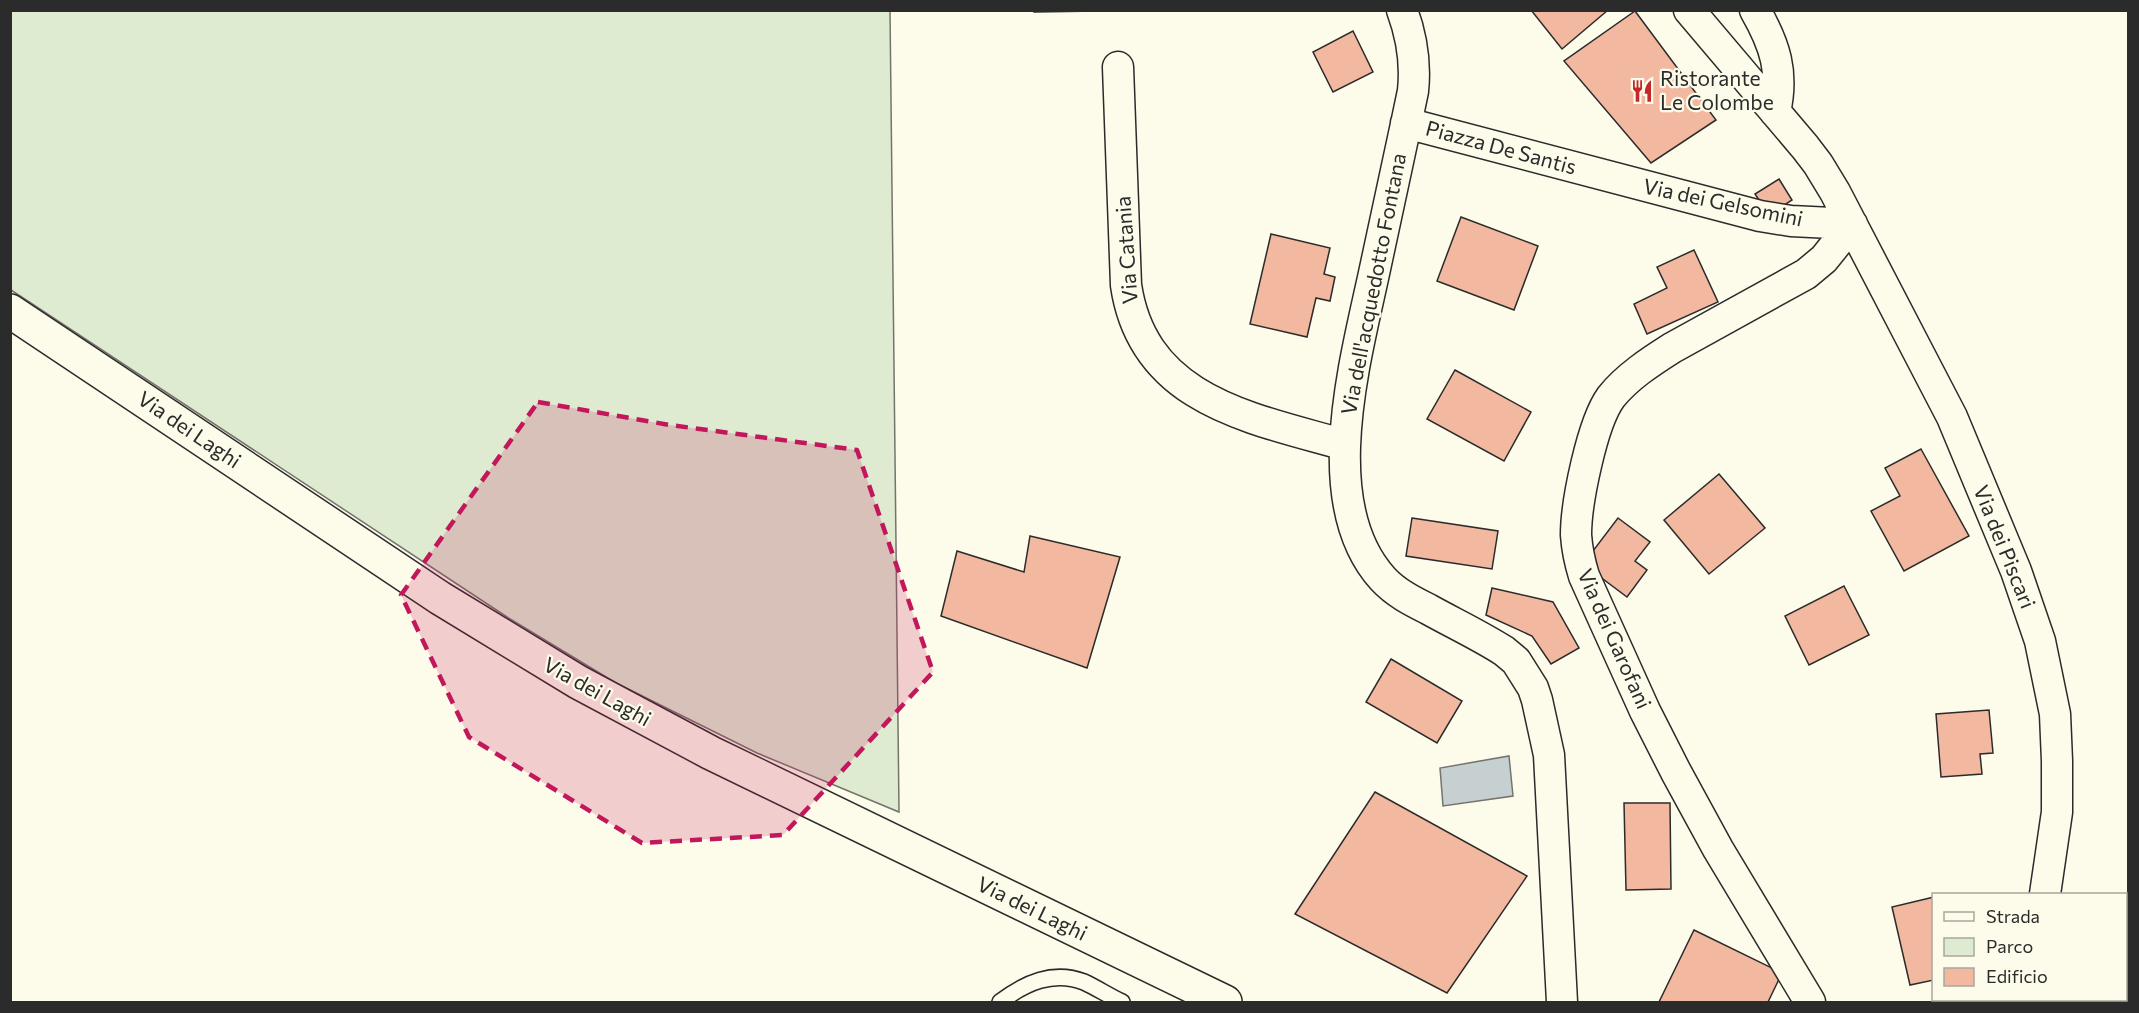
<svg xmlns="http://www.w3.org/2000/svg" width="2139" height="1013" viewBox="0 0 2139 1013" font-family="Commissioner,sans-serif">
  <rect width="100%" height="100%" fill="#fdfbea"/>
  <path fill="#deebd1" stroke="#74746e" stroke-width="1.5" d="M 10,11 L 890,11 L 899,812 L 757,753 L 616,683 L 507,617 L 11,290 Z"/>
  <path fill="#c7d0d0" stroke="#74746e" stroke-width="1.5" d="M 1509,756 L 1513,796 L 1443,806 L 1440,768 Z"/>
  <path fill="#f2b8a0" stroke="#2b2b2b" stroke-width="1.5" d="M 1034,10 L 1165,10 L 1034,12 Z
    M 1531,10 L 1608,10 L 1562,49 Z
    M 1635,11 L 1716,120 L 1651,163 L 1564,61 Z
    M 1353,31 L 1373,72 L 1333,92 L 1313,52 Z
    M 1779,179 L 1792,200 L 1769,215 L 1755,194 Z
    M 1461,217 L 1538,246 L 1514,310 L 1437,281 Z
    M 1271,234 L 1330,248 L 1324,274 L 1335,277 L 1330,301 L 1316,298 L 1307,337 L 1250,324 Z
    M 1694,250 L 1718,302 L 1647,334 L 1634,304 L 1667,288 L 1657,267 Z
    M 1455,370 L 1531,412 L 1504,461 L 1427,419 Z
    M 1921,449 L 1969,536 L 1904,571 L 1871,511 L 1900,496 L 1885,468 Z
    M 1719,474 L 1765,528 L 1709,574 L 1664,520 Z
    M 1412,518 L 1498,531 L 1492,569 L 1406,556 Z
    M 1618,518 L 1650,542 L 1635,561 L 1647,570 L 1627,597 L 1583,564 Z
    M 1030,536 L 1120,557 L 1087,668 L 941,616 L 957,551 L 1024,572 Z
    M 1844,586 L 1869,635 L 1809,665 L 1785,616 Z
    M 1492,588 L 1553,602 L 1579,648 L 1551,664 L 1532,636 L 1486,615 Z
    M 1391,659 L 1462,701 L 1437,743 L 1366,702 Z
    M 1989,710 L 1993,753 L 1980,754 L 1982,774 L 1941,777 L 1936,714 Z
    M 1375,792 L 1527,876 L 1447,993 L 1295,914 Z
    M 1624,803 L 1670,803 L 1671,889 L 1626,890 Z
    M 1934,897 L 1934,980 L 1910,985 L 1892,907 Z
    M 1694,930 L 1782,973 L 1768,1002 L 1659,1002 Z"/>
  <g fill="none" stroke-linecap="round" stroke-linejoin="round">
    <g stroke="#2b2b2b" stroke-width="18">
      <path id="service" d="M 1000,1002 C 1025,983 1053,970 1084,982 C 1097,988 1109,996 1122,1002"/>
    </g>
    <g stroke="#2b2b2b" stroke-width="33">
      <path id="minor" d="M 1402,10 C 1412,37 1416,63 1413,91 C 1401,149 1388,207 1376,264 C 1357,355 1313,502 1383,579 C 1396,593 1412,601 1428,609 C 1453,623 1479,635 1504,651 L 1516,661 L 1533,688 L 1537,700 L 1549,755 L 1562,1002
        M 1689,10 L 1805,147 L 1818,164 L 1835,192 L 1952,417 L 2016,571 L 2040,641 L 2055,714 L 2057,761 L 2057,812 L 2045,894
        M 1755,10 C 1775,45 1784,72 1775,112
        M 1118,67 L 1126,285 C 1143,401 1251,418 1345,445
        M 1406,123 L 1760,216 L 1791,221 L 1852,224
        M 1810,1002 L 1718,849 L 1676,772 L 1645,711 L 1584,576 C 1580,563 1577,549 1576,535 C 1576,503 1592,423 1611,397 C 1627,377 1650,362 1672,348 L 1806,274 L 1824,259 L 1852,224
        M 2001,1002 L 2003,1000"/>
    </g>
    <g stroke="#2b2b2b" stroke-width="36">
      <path id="secondary" d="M 10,311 L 440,598 L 578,682 L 711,753 L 1225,1002"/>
    </g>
    <use href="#service" stroke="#fdfbea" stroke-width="15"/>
    <use href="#minor" stroke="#fdfbea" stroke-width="30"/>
    <use href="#secondary" stroke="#fdfbea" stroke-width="33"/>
  </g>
  <path fill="#c2185b" fill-opacity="0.2" stroke="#c2185b" stroke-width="4.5" stroke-dasharray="12 8" stroke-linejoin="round" d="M 538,402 L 670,425 L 857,450 L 933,672 L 783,835 L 642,843 L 469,737 L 401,595 Z"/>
  <defs>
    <g id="restaurant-bare" transform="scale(1.8)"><path d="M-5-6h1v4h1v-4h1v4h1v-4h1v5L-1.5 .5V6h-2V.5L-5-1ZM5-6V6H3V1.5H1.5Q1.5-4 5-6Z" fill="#c62828" stroke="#fdfbea" stroke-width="2.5" paint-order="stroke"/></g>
  </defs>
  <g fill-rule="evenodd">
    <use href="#restaurant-bare" x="1642" y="91"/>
  </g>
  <g text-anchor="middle" stroke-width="4.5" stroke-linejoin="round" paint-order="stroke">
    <g font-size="21" fill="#2b2b2b" stroke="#fdfbea" text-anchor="start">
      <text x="1660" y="86">Ristorante<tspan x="1660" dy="24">Le Colombe</tspan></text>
    </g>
    <g font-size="21" fill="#2b2b2b" stroke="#fdfbea">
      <text transform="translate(1501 148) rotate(15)" y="7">Piazza De Santis</text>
      <text transform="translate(1723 203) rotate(12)" y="7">Via dei Gelsomini</text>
      <text transform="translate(1127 250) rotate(-94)" y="7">Via Catania</text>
      <text transform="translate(1374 284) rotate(-79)" y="7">Via dell'acquedotto Fontana</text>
      <text transform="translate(189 430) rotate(34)" y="7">Via dei Laghi</text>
      <text transform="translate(2004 547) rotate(68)" y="7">Via dei Piscari</text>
      <text transform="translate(1614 639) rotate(66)" y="7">Via dei Garofani</text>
      <text transform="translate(597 692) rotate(29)" y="7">Via dei Laghi</text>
      <text transform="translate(1032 909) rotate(26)" y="7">Via dei Laghi</text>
    </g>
  </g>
  <rect width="2139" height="1013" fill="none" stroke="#2b2b2b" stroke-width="24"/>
  <rect x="1932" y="893" width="195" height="108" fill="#fdfbea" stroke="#a9a89e" stroke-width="1.5"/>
  <rect x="1944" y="912" width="30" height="9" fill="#fdfbea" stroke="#a9a89e" stroke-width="1.5"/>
  <text x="1986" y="923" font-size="18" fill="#2b2b2b">Strada</text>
  <rect x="1944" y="938" width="30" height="18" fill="#deebd1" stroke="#a9a89e" stroke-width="1.5"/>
  <text x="1986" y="953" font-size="18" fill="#2b2b2b">Parco</text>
  <rect x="1944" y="968" width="30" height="18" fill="#f2b8a0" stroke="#a9a89e" stroke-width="1.5"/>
  <text x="1986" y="983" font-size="18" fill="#2b2b2b">Edificio</text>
</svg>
